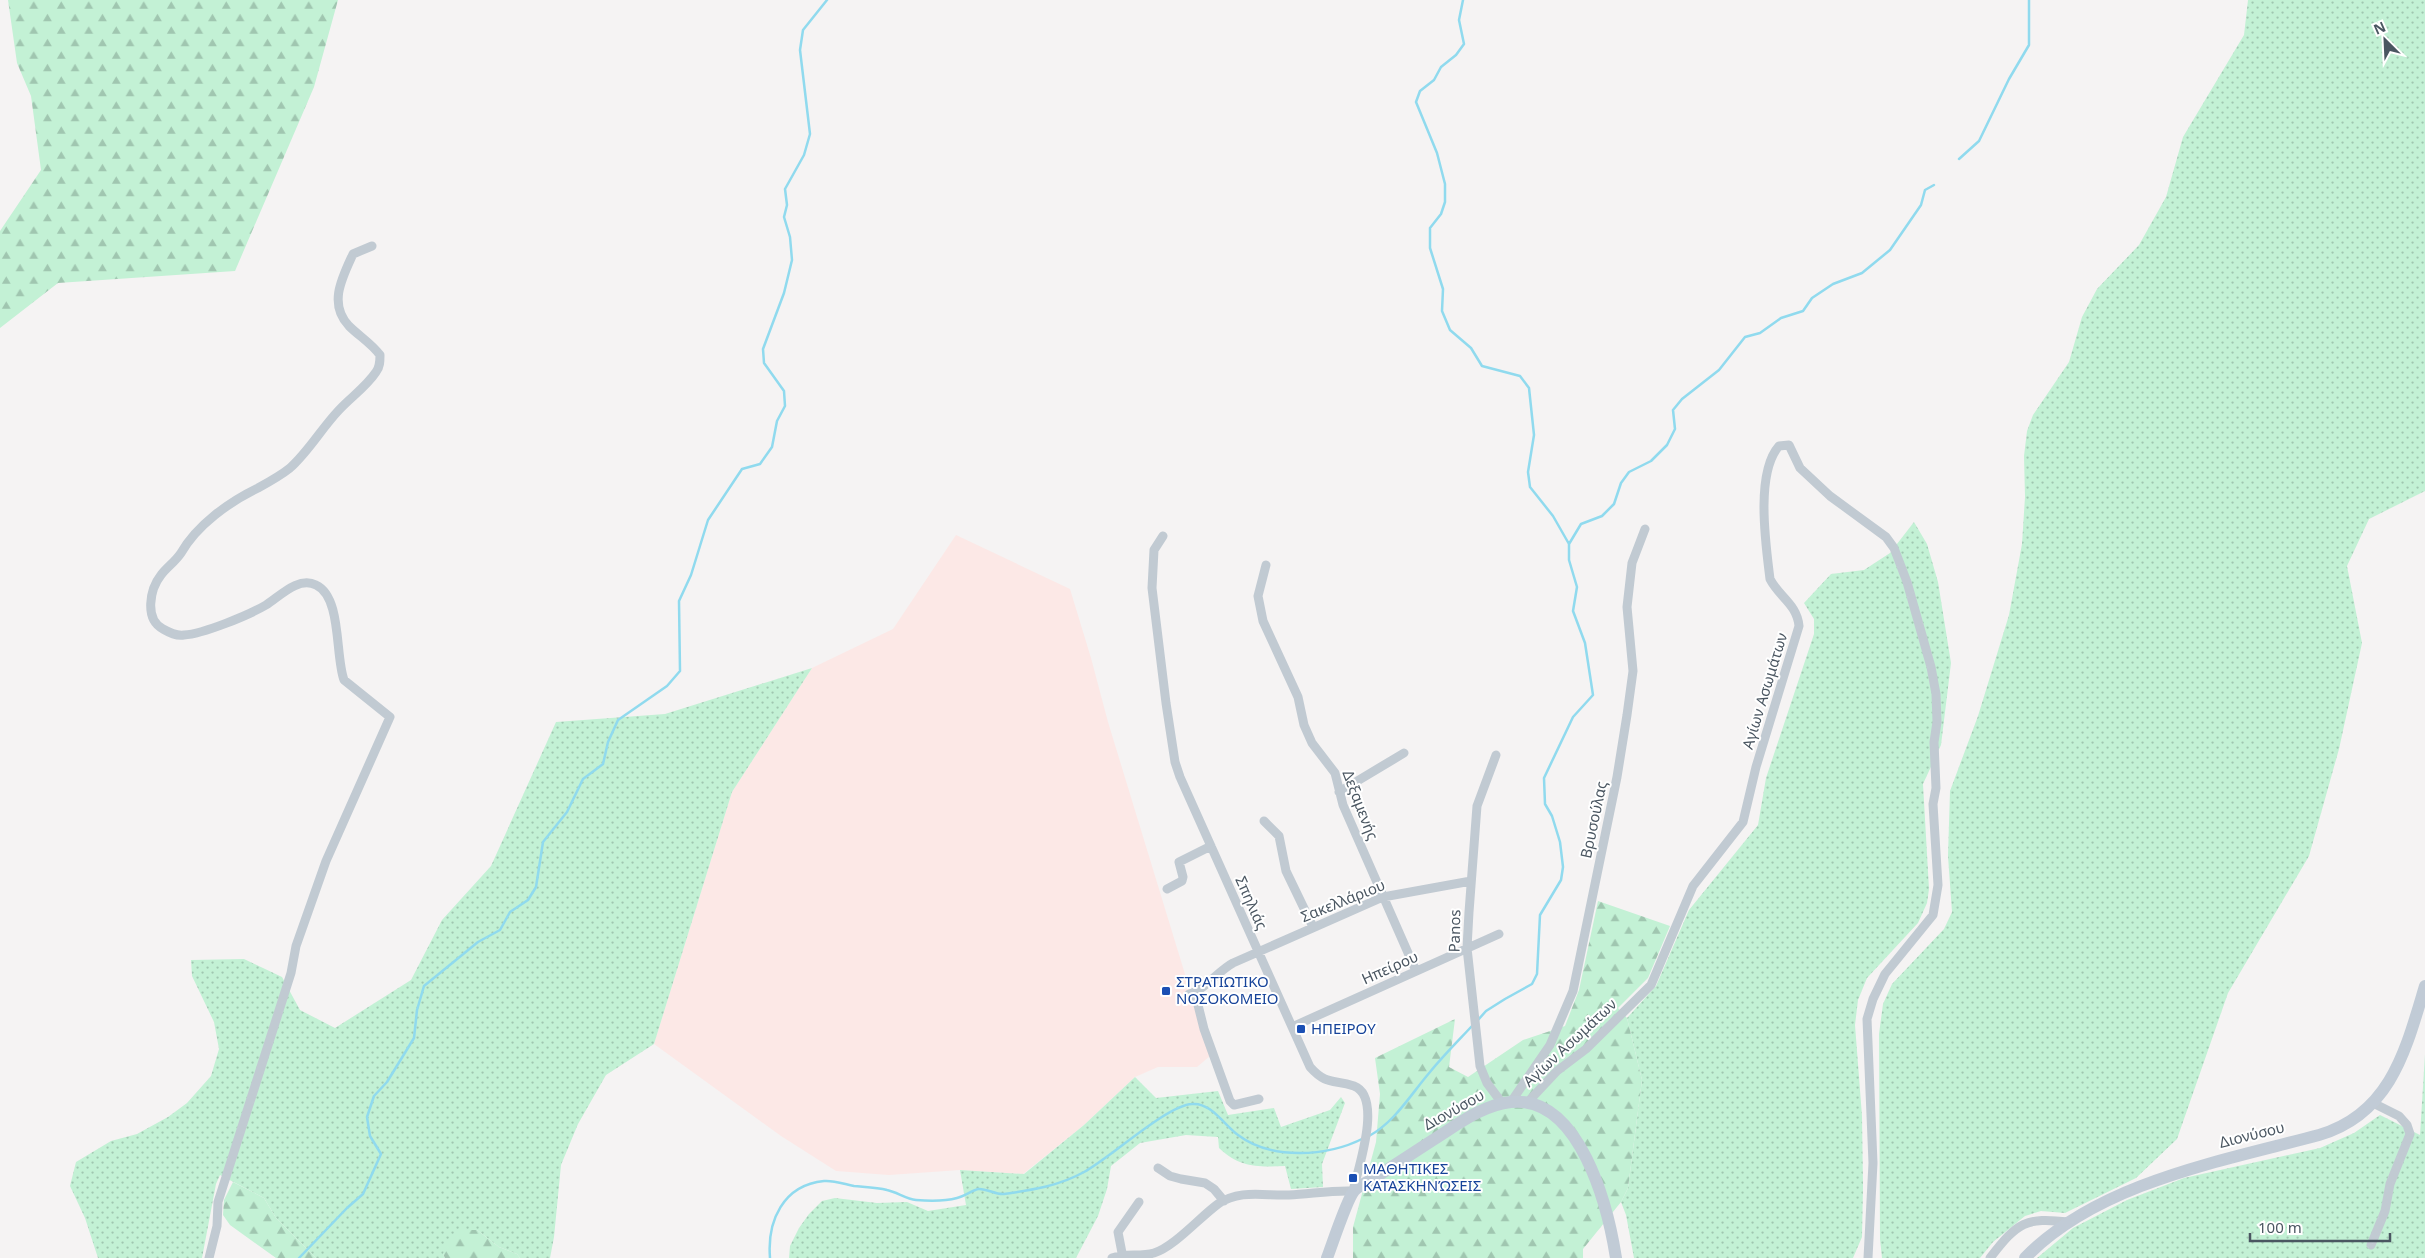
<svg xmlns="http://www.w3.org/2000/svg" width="2425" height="1258" viewBox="0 0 2425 1258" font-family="'Noto Sans',sans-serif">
  <defs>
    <pattern id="grass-dots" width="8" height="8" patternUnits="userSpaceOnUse" patternTransform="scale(1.25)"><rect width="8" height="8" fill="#c3f1d5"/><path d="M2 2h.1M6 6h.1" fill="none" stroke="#a0c6b0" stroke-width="1.8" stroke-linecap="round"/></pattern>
    <pattern id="forest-firs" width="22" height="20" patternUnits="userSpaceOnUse" patternTransform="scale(1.25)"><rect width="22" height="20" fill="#c3f1d5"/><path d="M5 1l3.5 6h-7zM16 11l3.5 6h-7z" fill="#a0c6b0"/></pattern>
  </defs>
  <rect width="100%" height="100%" fill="#f5f3f3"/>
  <path fill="#fce8e6" d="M 956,535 L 1070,589 L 1091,658 L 1108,722 L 1210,1056 L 1197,1067 L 1158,1067 L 1135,1077 L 1084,1125 L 1023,1174 L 960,1170 L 889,1175 L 836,1171 L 781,1136 L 654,1044 L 732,792 L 812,668 L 893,629 Z"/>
  <path fill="url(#grass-dots)" d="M 2248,0 L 2425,0 L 2425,491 L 2369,519 L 2347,566 L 2362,643 L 2339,749 L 2309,856 L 2228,993 L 2177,1139 L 2136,1178 L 2065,1213 L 2041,1211 L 2025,1216 L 1993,1242 L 1980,1258 L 1882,1258 L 1880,1239 L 1879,1034 L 1883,1004 L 1892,984 L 1944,929 L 1952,912 L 1948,856 L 1950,791 L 1978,716 L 2009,615 L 2022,544 L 2025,497 L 2024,456 L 2027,431 L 2033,415 L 2069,362 L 2082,317 L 2097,289 L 2139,245 L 2166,197 L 2183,137 L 2244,35 Z
    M 1914,522 L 1927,544 L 1938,582 L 1951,663 L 1941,745 L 1923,784 L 1929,889 L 1927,903 L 1918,923 L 1867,978 L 1858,1000 L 1855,1025 L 1862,1116 L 1863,1186 L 1862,1237 L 1853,1258 L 1634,1258 L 1626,1215 L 1621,1202 L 1628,1188 L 1642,1080 L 1627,1018 L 1656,986 L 1689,910 L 1758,825 L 1766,778 L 1814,634 L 1814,619 L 1804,603 L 1831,574 L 1864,570 L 1890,553 Z
    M 812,668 L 732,792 L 654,1044 L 606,1075 L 578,1124 L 561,1165 L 554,1237 L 550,1258 L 520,1258 L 517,1254 L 499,1247 L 477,1230 L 443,1254 L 445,1258 L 316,1258 L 276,1218 L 264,1198 L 220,1175 L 216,1184 L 202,1258 L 98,1258 L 85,1218 L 70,1186 L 76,1162 L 111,1141 L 137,1134 L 168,1117 L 187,1103 L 211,1076 L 219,1049 L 214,1022 L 192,976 L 191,960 L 244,959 L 282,977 L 300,1010 L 335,1028 L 411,980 L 442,920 L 491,866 L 556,722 L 665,714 Z
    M 2425,1054 L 2425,1258 L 2037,1258 L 2073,1228 L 2127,1200 L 2184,1178 L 2320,1148 L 2354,1133 L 2380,1115 L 2420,1135 Z
    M 1135,1077 L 1156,1098 L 1218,1091 L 1228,1115 L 1274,1108 L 1281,1127 L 1330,1110 L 1341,1097 L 1345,1103 L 1322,1164 L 1323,1187 L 1291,1189 L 1285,1166 C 1258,1167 1240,1168 1219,1148 L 1218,1137 L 1186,1135 L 1140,1143 L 1111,1166 L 1107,1189 L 1098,1216 L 1076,1258 L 789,1258 L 790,1246 L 799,1228 L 809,1214 L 822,1201 L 835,1198 L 877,1203 L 907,1202 L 928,1211 L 966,1205 L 960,1170 L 1024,1174 L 1084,1125 Z"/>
  <path fill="url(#forest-firs)" d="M 8,0 L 338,0 L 314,87 L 235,271 L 58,283 L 0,328 L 0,231 L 41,170 L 31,96 L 17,63 Z
    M 1598,901 L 1670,926 L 1648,978 L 1618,1008 L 1627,1018 L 1642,1080 L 1628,1188 L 1621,1202 L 1583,1249 L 1583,1258 L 1353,1258 L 1353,1227 L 1376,1142 L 1380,1094 L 1375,1058 L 1455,1019 L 1449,1067 L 1468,1077 L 1523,1040 L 1565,1026 L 1579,990 Z
    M 233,1182 L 264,1198 L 276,1218 L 316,1258 L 276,1258 L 230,1225 L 223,1215 L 224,1200 Z
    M 462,1230 L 477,1230 L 499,1247 L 517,1254 L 520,1258 L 445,1258 L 443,1254 L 448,1240 Z"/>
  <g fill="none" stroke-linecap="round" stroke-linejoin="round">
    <path stroke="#90daee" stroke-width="2.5" d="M 1463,0 L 1459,20 L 1464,44 L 1456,55 L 1441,67 L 1434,80 L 1420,91 L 1416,102 L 1437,153 L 1445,184 L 1445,202 L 1441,214 L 1430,228 L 1430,248 L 1443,289 L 1442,311 L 1450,330 L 1471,348 L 1482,366 L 1520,376 L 1529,388 L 1534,435 L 1528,472 L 1530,487 L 1553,516 L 1569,544
      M 1959,159 L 1979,141 L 2009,79 L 2029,45 L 2029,0
      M 1478,1020 L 1486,1011 L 1505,999 L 1532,984 L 1537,974 L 1540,915 L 1561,880 L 1563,867 L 1560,842 L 1552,816 L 1545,804 L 1544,778 L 1573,717 L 1593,695 L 1585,643 L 1573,611 L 1577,587 L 1569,560 L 1569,544 L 1581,524 L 1602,516 L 1614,504 L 1621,483 L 1629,472 L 1651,461 L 1667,445 L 1675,429 L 1673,410 L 1682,399 L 1719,370 L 1745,337 L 1760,333 L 1781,318 L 1803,311 L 1812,298 L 1833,284 L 1862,273 L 1890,250 L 1921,205 L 1925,190 L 1934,185
      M 1369,1136 C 1395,1122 1411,1094 1430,1072 C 1443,1056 1458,1041 1472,1026
      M 299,1258 L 347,1208 L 363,1194 L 381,1154 L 370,1136 L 367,1117 L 374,1096 L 387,1082 L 414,1038 L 417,1010 L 424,986 L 478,942 L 500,930 L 510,912 L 528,900 L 536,887 L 543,842 L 567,812 L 583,779 L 603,764 L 608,742 L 618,720 L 667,686 L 680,671 L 679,601 L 691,575 L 708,520 L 742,469 L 760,464 L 772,447 L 777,421 L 785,406 L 784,391 L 764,363 L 763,349 L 784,293 L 792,260 L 790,237 L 784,217 L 787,205 L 785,189 L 804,155 L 810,134 L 800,50 L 803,30 L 827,0
      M 770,1258 C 767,1221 783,1185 824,1181 C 833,1180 844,1184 854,1186 C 865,1187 877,1187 887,1190 C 897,1192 906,1199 916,1200 C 928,1201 946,1201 957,1198 C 965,1196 971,1191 978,1189 C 986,1188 996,1195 1004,1194 C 1032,1190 1059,1186 1084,1172 C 1109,1159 1167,1105 1192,1104 C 1211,1102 1224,1125 1238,1135 C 1271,1160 1327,1157 1364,1138"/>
    <path stroke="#c1cad2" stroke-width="9" d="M 1266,565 L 1258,596 L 1263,621 L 1298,697 L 1304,725 L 1312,743 L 1335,773 L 1343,805 L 1416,971
      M 1496,755 L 1477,806 L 1469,912 L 1467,948 L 1480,1066 L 1487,1083 L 1502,1103
      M 1339,792 L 1404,753
      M 1264,821 L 1279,836 L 1286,871 L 1313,927
      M 1167,889 L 1182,881 L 1183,877 L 1179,862 L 1211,846
      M 1195,993 L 1204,1029 L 1230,1101 L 1234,1105 L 1259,1099
      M 1189,994 C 1205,990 1218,971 1233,963 L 1383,897 L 1471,881
      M 1292,1027 L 1499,934
      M 1511,1102 L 1550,1045 L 1573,991 L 1617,777 L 1627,715 L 1633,671 L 1627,607 L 1632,563 L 1645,529
      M 1527,1103 L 1557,1071 L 1586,1049 L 1651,985 L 1693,886 L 1743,822 L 1756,767 L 1799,626 C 1797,604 1779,597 1770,579 C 1766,546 1755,473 1779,446 L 1789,445 L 1800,468 L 1830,496 L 1886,537 L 1894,548 L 1907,582 L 1931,667 L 1936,694 L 1937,722 L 1934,742 L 1936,788 L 1933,804 L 1938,885 L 1933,915 L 1885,974 L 1873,999 L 1867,1019 L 1873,1163 L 1868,1258
      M 1158,1168 L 1170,1176 L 1181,1179 L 1205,1183 L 1214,1189 L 1224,1201
      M 2371,1245 L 2385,1211 L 2390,1184 L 2410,1134 L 2407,1125 L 2399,1116 L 2373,1103
      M 209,1258 L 217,1226 L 218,1202 L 291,973 L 296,946 L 326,861 L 390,717 L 344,680 C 335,656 342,597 316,585 C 298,576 279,597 266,605 C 249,615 203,634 184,635 C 176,636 170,633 163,629 C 144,619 150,589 161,575 C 167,567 175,562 181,553 C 197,525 229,502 258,488 C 269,482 280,476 290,468 C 309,451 321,429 339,410 C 351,397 366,387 376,372 C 380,367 380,361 380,355 C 371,343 359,336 349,326 C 328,304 342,278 353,254 L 372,246
      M 1112,1258 C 1126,1253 1140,1257 1154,1253 C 1174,1247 1200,1217 1218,1204 C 1240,1189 1264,1196 1289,1195 C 1311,1194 1331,1190 1353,1191 C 1358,1169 1383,1097 1354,1086 C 1334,1079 1327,1086 1310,1067 L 1180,777 L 1175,762 L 1166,703 L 1152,588 L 1154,550 L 1163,536
      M 1123,1258 L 1118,1232 L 1139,1202
      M 1990,1258 C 2018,1222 2025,1217 2069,1222"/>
    <path stroke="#c1cbd6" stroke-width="12" d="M 1327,1258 C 1332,1245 1347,1199 1354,1191 C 1358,1186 1367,1182 1373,1179 C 1393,1166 1413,1153 1433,1140 C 1457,1125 1482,1105 1511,1102 C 1580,1095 1608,1207 1616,1258
      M 2025,1258 C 2097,1183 2222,1161 2319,1135 C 2391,1114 2406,1049 2425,986"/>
  </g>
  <g fill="#1a4fb4" stroke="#fff" stroke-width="2">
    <rect x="1161" y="986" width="10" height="10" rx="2.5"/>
    <rect x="1296" y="1024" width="10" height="10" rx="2.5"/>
    <rect x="1348" y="1173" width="10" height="10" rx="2.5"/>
  </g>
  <g text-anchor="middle" stroke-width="4" stroke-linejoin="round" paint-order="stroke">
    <g font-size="15" fill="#4a5661" stroke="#fff">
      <text transform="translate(1765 691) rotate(-73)" y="5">Αγίων Ασωμάτων</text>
      <text transform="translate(1360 805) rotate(69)" y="5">Δεξαμενής</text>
      <text transform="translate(1594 820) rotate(-78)" y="5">Βρυσούλας</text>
      <text transform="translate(1343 901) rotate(-22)" y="5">Σακελλάριου</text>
      <text transform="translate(1251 903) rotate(66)" y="5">Σπηλιάς</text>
      <text transform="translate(1455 931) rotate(-89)" y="5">Panos</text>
      <text transform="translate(1390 968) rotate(-24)" y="5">Ηπείρου</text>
      <text transform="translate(1570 1043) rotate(-43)" y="5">Αγίων Ασωμάτων</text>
      <text transform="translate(1454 1110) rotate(-29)" y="5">Διονύσου</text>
      <text transform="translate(2252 1135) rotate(-14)" y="5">Διονύσου</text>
    </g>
    <g font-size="15" fill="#164399" stroke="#fff" text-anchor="start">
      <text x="1176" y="987">ΣΤΡΑΤΙΩΤΙΚΟ<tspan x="1176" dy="17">ΝΟΣΟΚΟΜΕΙΟ</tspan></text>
      <text x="1311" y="1034">ΗΠΕΙΡΟΥ</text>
      <text x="1363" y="1174">ΜΑΘΗΤΙΚΕΣ<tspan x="1363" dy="17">ΚΑΤΑΣΚΗΝΏΣΕΙΣ</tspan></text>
    </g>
  </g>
  <g transform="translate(2385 40) rotate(336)" stroke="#ffffff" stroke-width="4" paint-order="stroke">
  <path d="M0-4L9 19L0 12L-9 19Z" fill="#4a5661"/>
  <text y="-8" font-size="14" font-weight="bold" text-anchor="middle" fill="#4a5661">N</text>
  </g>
  <path d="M2250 1233v8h140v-8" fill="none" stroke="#4a5661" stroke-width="2.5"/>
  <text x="2258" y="1233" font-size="15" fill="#4a5661" stroke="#ffffff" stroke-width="4" paint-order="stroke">100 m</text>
</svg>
